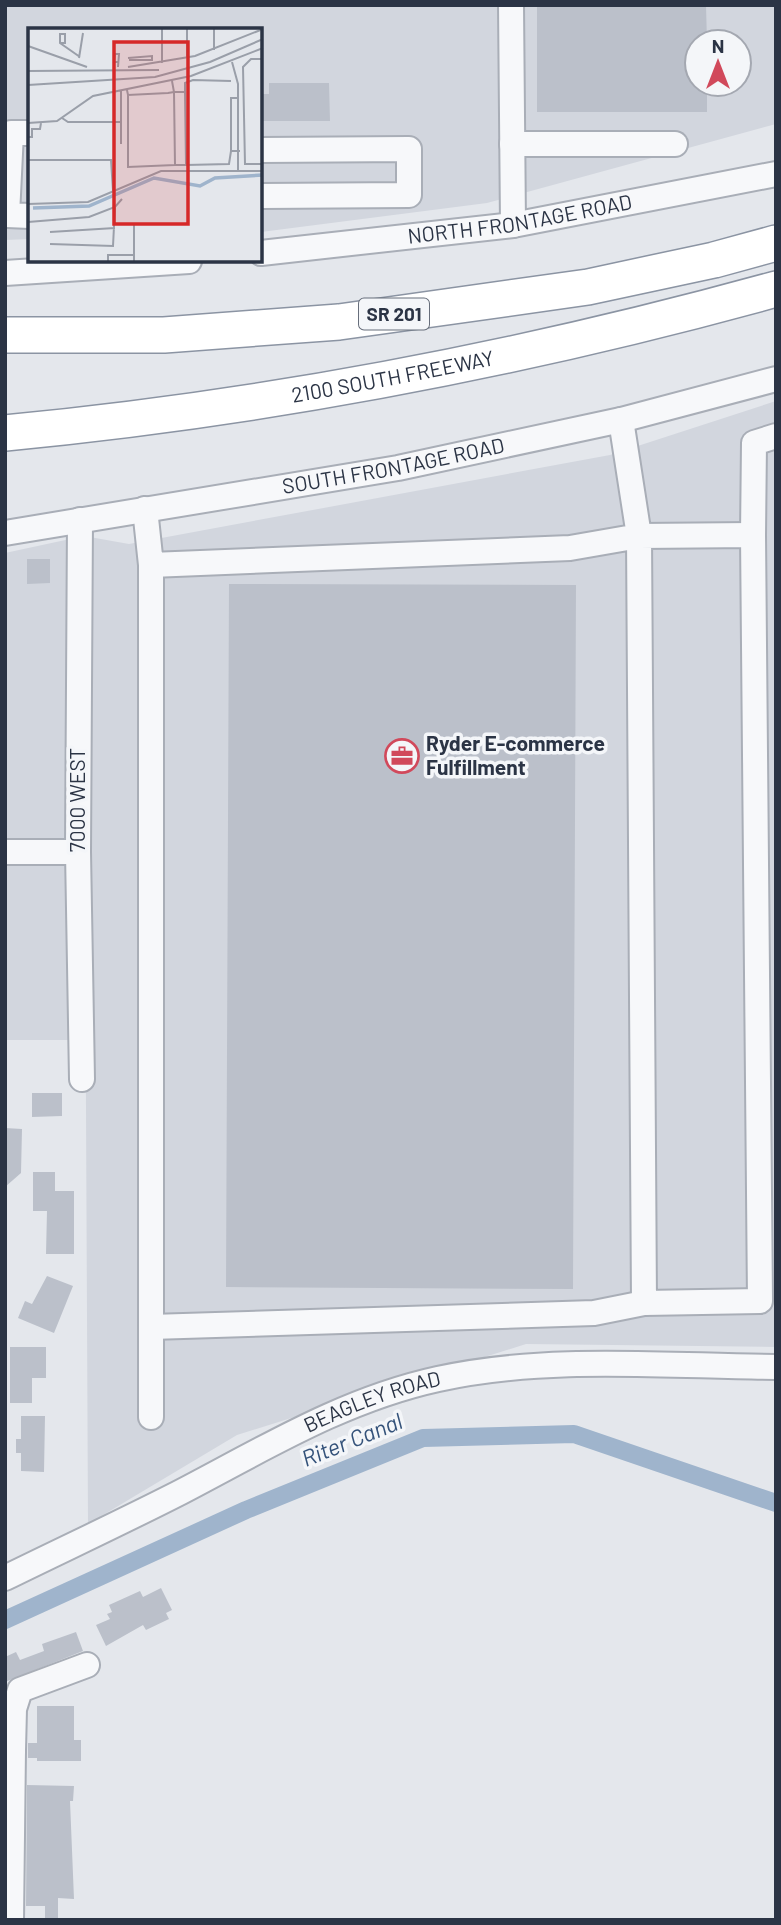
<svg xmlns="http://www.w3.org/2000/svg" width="781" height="1925" viewBox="0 0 781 1925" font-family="Barlow,sans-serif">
  <rect width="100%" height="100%" fill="#e4e7ec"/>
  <path fill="#d2d6de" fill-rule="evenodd" d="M 5,5 L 776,5 L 776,124 L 487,203 L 261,232 L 261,30 L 30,30 L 30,239 L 5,240 ZM 697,42 L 739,42 L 739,84 L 697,84 Z
    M 776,401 L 776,1347 L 526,1344 L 237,1435 L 88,1524 L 84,692 L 83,1040 L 5,1040 L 5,553 L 84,536 L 129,544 L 610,455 Z"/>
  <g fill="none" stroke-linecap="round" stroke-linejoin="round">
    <path stroke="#9fb4cc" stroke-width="18" d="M 5,1620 L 246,1510 L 423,1438 L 574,1434 L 776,1503"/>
  </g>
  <path fill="#bbc0ca" d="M 537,5 L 706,5 L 707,42 L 697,42 L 697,84 L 707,84 L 707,112 L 537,112 Z
    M 269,83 L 329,83 L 330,121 L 261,121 L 261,94 L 269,94 Z
    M 27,559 L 50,559 L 50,583 L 27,584 Z
    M 229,584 L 576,585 L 573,1289 L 226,1287 Z
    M 32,1093 L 62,1093 L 62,1116 L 32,1117 Z
    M 5,1128 L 22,1129 L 21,1173 L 5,1187 Z
    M 33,1172 L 55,1172 L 55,1191 L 74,1191 L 74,1254 L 46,1254 L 47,1211 L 33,1211 Z
    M 47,1276 L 73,1286 L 54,1333 L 18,1318 L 25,1301 L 32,1304 Z
    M 10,1347 L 46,1347 L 46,1378 L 32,1378 L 32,1403 L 10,1403 Z
    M 21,1416 L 45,1416 L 44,1472 L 21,1471 L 21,1453 L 16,1453 L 16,1439 L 21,1439 Z
    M 161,1588 L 172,1610 L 166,1613 L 169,1619 L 146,1630 L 143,1625 L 106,1646 L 96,1625 L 110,1619 L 107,1614 L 112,1612 L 109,1605 L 140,1591 L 143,1597 Z
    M 76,1632 L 83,1651 L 5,1682 L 5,1657 L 16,1652 L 20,1660 L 44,1651 L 42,1644 Z
    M 37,1706 L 74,1706 L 74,1740 L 81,1740 L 81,1761 L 37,1761 L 37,1758 L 28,1758 L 28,1743 L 37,1743 Z
    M 27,1785 L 74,1786 L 73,1801 L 70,1801 L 74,1899 L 58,1898 L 58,1920 L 45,1920 L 45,1906 L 26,1906 Z"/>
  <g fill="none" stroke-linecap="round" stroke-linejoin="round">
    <g stroke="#a9aeb7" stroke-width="28">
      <g id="minor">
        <path d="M 511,5 L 513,225"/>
        <path d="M 30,133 L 11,133 L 7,215 L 30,216"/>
        <path d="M 512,144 L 675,144"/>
        <path d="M 261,150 L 409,149 L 409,195 L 261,196"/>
        <path id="s1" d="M 261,253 L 513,225 L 776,174"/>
        <path d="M 5,273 L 189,261"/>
        <path d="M 145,509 L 151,565 L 570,548 L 639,536 L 753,535 L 760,1301 L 644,1303 L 639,536 L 621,420"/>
        <path d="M 80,520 L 78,852 L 82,1079"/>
        <path id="s2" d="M 5,533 L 398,468 L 621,420 L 776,379"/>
        <path d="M 753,535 L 754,443 L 776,436"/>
        <path d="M 151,565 L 151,1327 L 594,1313 L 644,1303"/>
        <path d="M 5,852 L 78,852"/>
        <path d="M 151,1327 L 151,1417"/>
        <path id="s3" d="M 5,1578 C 62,1550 120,1523 177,1494 C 262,1450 342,1400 438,1379 C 548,1355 664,1366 776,1367"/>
        <path d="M 5,1750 L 13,1750 L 14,1709 L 20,1690 L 87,1665"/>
        <path d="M 11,1920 L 13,1750"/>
      </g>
    </g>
    <g stroke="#8b94a3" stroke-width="38">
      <g id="highway">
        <path d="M 5,335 L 164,335 L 339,322 L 588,287 L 714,260 L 776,243"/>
        <path id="s4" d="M 5,433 C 266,408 523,359 776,289"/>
      </g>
    </g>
    <use href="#minor" stroke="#f7f8fa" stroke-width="24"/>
    <use href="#highway" stroke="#fff" stroke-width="35"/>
  </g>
  <defs>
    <g id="office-ring" transform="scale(1.75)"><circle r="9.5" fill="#f4f6f9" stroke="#d1495b" stroke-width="1.5"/><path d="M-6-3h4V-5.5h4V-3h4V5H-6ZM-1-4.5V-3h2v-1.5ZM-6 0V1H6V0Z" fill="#d1495b"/></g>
  </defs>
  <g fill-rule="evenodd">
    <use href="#office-ring" x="402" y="756"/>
  </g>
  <g text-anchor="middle" stroke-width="7" stroke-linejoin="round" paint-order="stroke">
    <rect fill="#f4f6f9" stroke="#676e7b" stroke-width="2" x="359" y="298.5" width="70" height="31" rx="5"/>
    <g font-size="19" font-weight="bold" fill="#2b3445">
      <text x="394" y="321">SR 201</text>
    </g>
    <g font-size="21" fill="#2b3445" stroke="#f4f6f9">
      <text dy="7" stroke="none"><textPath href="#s1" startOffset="261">NORTH FRONTAGE ROAD</textPath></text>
      <text dy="7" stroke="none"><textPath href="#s4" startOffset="392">2100 SOUTH FREEWAY</textPath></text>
      <text dy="7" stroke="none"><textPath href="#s2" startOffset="394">SOUTH FRONTAGE ROAD</textPath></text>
      <text transform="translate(78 800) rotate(-90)" y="7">7000 WEST</text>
      <text dy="7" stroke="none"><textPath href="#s3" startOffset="408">BEAGLEY ROAD</textPath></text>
    </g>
    <g font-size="21" font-weight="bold" fill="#2b3445" stroke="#f4f6f9" text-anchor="start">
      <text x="426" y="751">Ryder E-commerce<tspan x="426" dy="24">Fulfillment</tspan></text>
    </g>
    <g font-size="23" font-style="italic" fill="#34527a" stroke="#f4f6f9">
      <text transform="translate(352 1440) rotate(-22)" y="8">Riter Canal</text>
    </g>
  </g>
  <g transform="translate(28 28)">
    <rect width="234" height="234" fill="#e4e7ec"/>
    <path fill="none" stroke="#9fb4cc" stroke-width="3.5" d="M 5,180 L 61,178 L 126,150 L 172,158 L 187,150 L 235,147"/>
    <path fill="none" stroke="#9a9fa9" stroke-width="2" d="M 134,0 L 134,35M 159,0 L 159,30M 186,0 L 186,22M 32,15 L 37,15 L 37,6 L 32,6 L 32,15 L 52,29M 0,18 L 59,39M 51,30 L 55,5M 100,30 L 124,28 L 124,32 L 101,32M 235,31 L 223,31 L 215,39 L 217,136 L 235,136M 90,34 L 86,34 L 87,26 L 91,26 L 90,39M 204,34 L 210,56 L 210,143M 100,39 L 167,28 L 235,1M 0,43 L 131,42M 0,57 L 127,49 L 182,34 L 235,11M 99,62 L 100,67 L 140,65 L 146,64 L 157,64 L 158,137 L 147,137 L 146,64 L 144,53M 93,63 L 93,116M 157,64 L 157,55 L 165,52 L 203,53M 100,67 L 100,139 L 147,137M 34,90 L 40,94 L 93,94M 0,95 L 29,93 L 65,68 L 163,48 L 235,20M 0,109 L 4,109 L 4,101 L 12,101 L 13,95M 203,123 L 203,70 L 210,70M 0,132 L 83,132 L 85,163M 158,137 L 201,136 L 203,123 L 212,123M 0,176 L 60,174 L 133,143 L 235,143M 0,194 L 61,189 L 87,179 L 94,171M 106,196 L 106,234M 22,204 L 87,200M 22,216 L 85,218 L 87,179M 0,234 L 80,234M 80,234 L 80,227 L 106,227"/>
    <path fill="#d62828" fill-opacity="0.15" stroke="#d62828" stroke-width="3.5" d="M 86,14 L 160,14 L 160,196 L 86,196 Z"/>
    <rect width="234" height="234" fill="none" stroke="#2b3445" stroke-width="3.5"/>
  </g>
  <rect width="781" height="1925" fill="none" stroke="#2b3445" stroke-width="14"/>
  <g transform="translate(718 63)"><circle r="33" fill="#f4f6f9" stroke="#a4a8b1" stroke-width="2"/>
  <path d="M0-5L12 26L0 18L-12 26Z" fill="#d1495b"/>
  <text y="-10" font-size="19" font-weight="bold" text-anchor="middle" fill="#2b3445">N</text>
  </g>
</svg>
